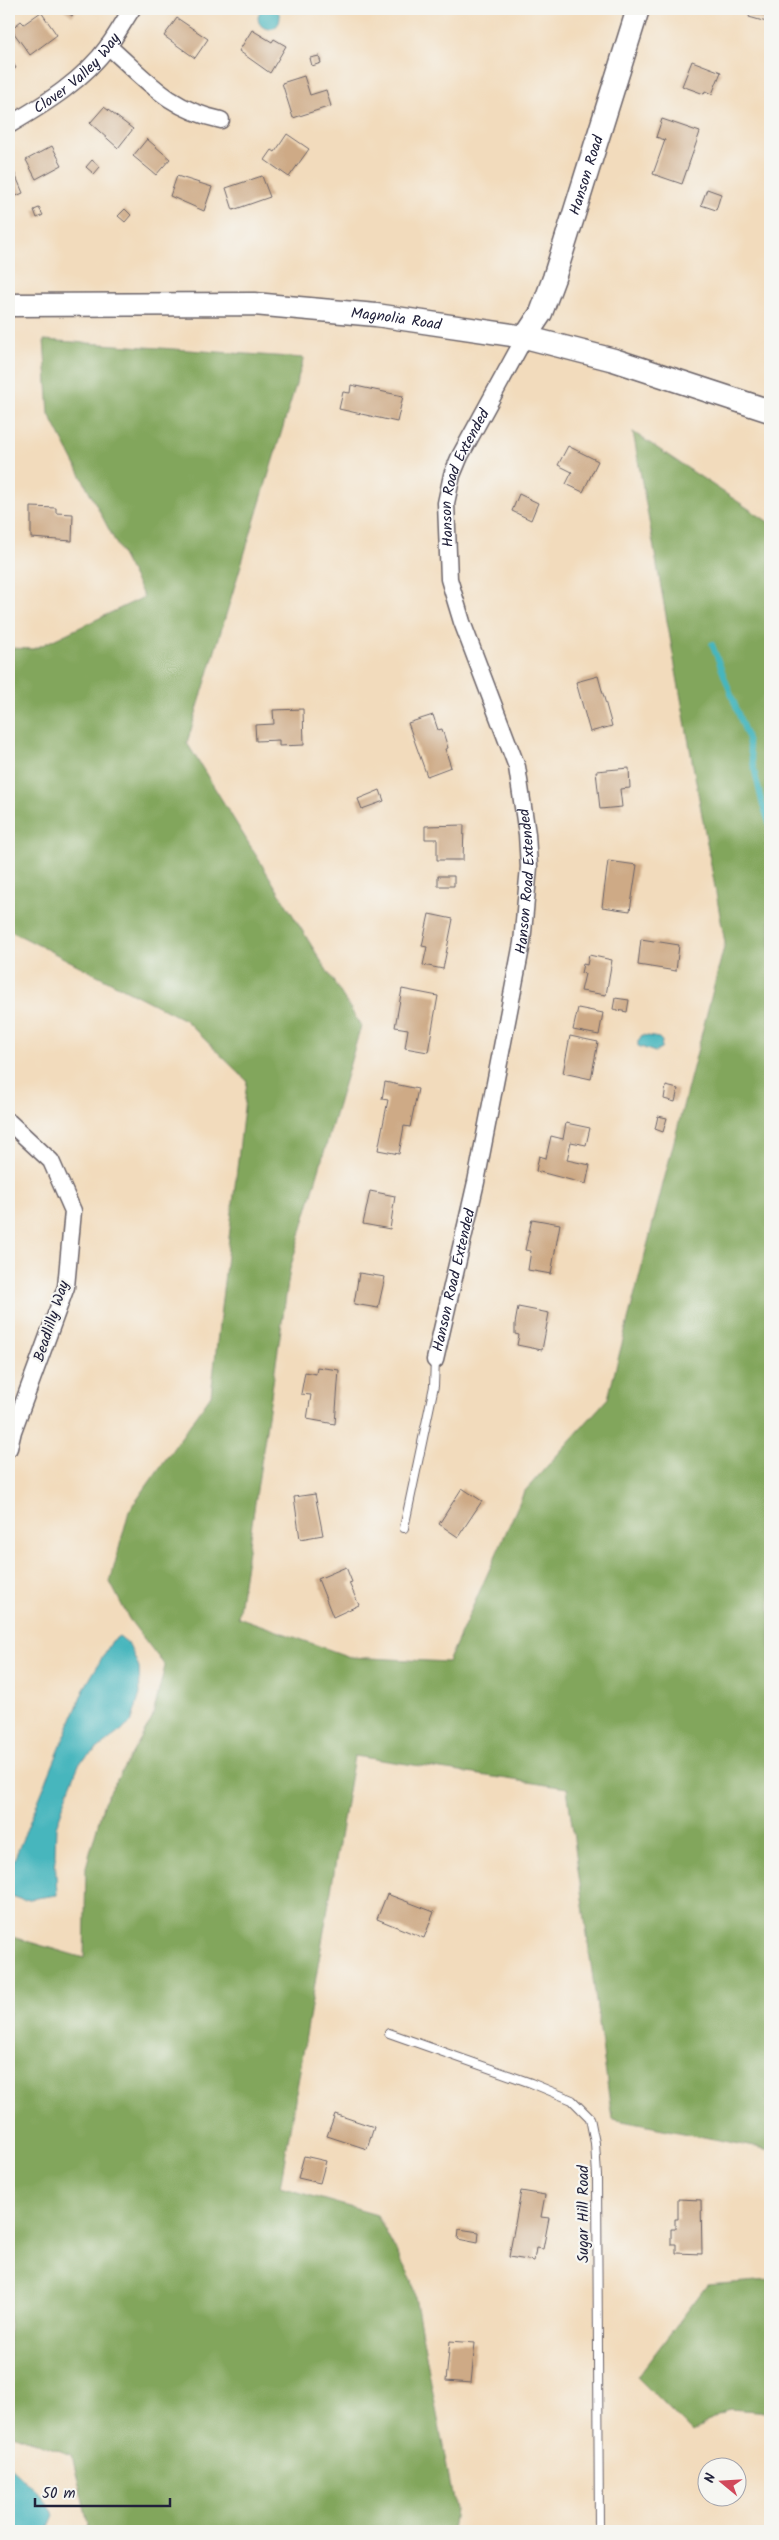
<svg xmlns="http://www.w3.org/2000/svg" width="779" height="2540" viewBox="0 0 779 2540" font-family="Kalam,sans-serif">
  <rect width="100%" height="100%" fill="#f6f6f2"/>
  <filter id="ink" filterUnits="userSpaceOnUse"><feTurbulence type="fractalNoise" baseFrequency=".02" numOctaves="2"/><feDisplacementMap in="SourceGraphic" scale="10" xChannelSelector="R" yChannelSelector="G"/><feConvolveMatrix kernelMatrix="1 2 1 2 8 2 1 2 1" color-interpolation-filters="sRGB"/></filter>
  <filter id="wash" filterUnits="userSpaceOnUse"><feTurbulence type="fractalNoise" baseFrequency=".0096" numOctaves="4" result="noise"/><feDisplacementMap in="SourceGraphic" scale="20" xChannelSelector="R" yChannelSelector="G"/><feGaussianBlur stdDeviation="1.12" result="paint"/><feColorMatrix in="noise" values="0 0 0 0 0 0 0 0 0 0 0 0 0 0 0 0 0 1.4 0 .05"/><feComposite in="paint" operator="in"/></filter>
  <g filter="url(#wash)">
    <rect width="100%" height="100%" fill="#f2dbbc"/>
    <path fill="#82a65c" stroke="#52644c" d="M 44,340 L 304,358 L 187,743 L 361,1026 L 290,1269 L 238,1617 L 350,1657 L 448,1662 L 524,1492 L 608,1398 L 725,943 L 633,432 L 770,523 L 770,2150 L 612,2119 L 567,1788 L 354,1756 L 280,2187 L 377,2215 L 412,2281 L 455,2510 L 452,2531 L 86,2531 L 88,2523 L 72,2455 L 9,2433 L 9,1936 L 84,1958 L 86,1867 L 104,1802 L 152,1719 L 165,1666 L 129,1619 L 110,1582 L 129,1511 L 211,1395 L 247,1081 L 185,1020 L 9,930 L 9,648 L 34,649 L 144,597 L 49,414 Z
      M 770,2280 L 770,2412 L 729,2409 L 692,2432 L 637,2377 L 707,2285 Z"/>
    <path fill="#46b6bd" stroke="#346c7c" d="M258 18a11 11 0 1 1 22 0a11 11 0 1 1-22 0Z
      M 642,1035 L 659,1038 L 662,1041 L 661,1049 L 655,1052 L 638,1046 L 638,1041 Z
      M 119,1636 L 128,1643 L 139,1667 L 140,1694 L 131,1723 L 80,1762 L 70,1786 L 56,1827 L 55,1854 L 57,1895 L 23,1900 L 9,1895 L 9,1872 L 85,1687 L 112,1641 Z
      M 9,2466 L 41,2496 L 54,2515 L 47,2531 L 9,2531 Z"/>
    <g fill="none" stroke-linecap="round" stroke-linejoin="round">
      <path stroke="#46b6bd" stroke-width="5.5" d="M 712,644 L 746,734 L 762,803 L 770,826"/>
    </g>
    <g id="blocks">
      <path fill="#ceaa86" d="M 63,9 L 78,9 L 72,16 Z
        M 751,9 L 770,9 L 770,23 L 749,17 Z
        M 41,12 L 57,35 L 30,55 L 11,29 L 21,21 L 24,24 Z
        M 177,18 L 208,39 L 195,58 L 164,36 Z
        M 252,30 L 272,42 L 274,39 L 286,46 L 270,73 L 239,51 Z
        M 9,56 L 16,68 L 9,72 Z
        M 319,56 L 321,63 L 312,66 L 310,58 Z
        M 692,61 L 721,72 L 712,94 L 705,91 L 704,94 L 682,86 Z
        M 304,76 L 310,95 L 326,90 L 331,106 L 293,118 L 282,83 Z
        M 104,107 L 133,129 L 118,148 L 90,123 Z
        M 662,119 L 700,132 L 682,184 L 653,174 L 665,140 L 656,137 Z
        M 287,134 L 309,149 L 289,177 L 265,160 L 272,150 L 275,152 Z
        M 147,139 L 170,159 L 156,175 L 133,156 Z
        M 52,146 L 62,165 L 36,179 L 26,160 Z
        M 92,160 L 100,167 L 94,174 L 86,167 Z
        M 12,167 L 23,193 L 9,199 L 9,168 Z
        M 177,176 L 212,187 L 204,211 L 170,196 Z
        M 262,176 L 270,197 L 233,210 L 226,188 Z
        M 707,189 L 721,194 L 716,210 L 701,205 Z
        M 39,208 L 43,215 L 37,218 L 34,210 Z
        M 125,209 L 131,215 L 125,222 L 118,216 Z
        M 351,385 L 403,396 L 397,422 L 339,409 L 343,392 L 350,393 Z
        M 568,446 L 598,461 L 583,492 L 566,484 L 572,472 L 558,465 Z
        M 519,494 L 538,503 L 531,520 L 512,511 Z
        M 31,507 L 56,508 L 56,513 L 73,514 L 72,541 L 31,538 Z
        M 598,676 L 612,726 L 590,732 L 576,682 Z
        M 303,709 L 304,745 L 279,746 L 279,740 L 256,741 L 255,725 L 274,724 L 273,710 Z
        M 433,715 L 438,730 L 442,729 L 448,748 L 445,749 L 451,767 L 427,776 L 408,723 Z
        M 629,768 L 630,788 L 620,789 L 622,807 L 600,809 L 596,771 Z
        M 380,790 L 384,801 L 362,809 L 358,799 Z
        M 464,825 L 463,860 L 437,860 L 437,839 L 425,839 L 425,826 Z
        M 608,861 L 637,865 L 630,911 L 602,907 Z
        M 438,876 L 454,876 L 454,886 L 438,886 Z
        M 429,914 L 453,919 L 443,969 L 423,965 L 427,947 L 422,946 Z
        M 641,939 L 679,945 L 676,971 L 638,965 Z
        M 589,955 L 612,960 L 606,995 L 581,991 L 585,974 L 581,973 L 583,964 L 587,965 Z
        M 402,989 L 438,996 L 428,1052 L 405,1048 L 408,1029 L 395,1027 Z
        M 615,998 L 629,1000 L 627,1012 L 613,1009 Z
        M 578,1008 L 603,1013 L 599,1035 L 573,1030 Z
        M 570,1036 L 598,1042 L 591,1079 L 563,1073 Z
        M 385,1082 L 418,1089 L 410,1127 L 404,1126 L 399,1154 L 378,1150 L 388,1100 L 382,1099 Z
        M 666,1086 L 678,1089 L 675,1102 L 664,1099 Z
        M 658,1116 L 667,1118 L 663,1132 L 655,1129 Z
        M 566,1123 L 590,1128 L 586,1145 L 571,1142 L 567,1160 L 590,1165 L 586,1184 L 536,1171 L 539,1156 L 546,1158 L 551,1136 L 563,1139 Z
        M 370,1191 L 395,1196 L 390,1229 L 363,1224 Z
        M 532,1219 L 560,1224 L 551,1274 L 528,1270 L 531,1251 L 525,1250 Z
        M 359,1273 L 385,1277 L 378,1308 L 354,1304 Z
        M 518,1307 L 549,1313 L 542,1350 L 517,1345 L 519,1335 L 515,1334 L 515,1324 Z
        M 317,1367 L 339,1370 L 335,1424 L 307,1419 L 311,1395 L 301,1394 L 305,1372 L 316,1374 Z
        M 462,1488 L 482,1501 L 458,1537 L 439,1524 Z
        M 315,1494 L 323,1535 L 300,1539 L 294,1497 Z
        M 346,1567 L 352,1582 L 349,1583 L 359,1605 L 333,1617 L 318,1579 Z
        M 387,1894 L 434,1912 L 424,1938 L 377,1919 Z
        M 335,2114 L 374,2127 L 367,2149 L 327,2136 Z
        M 304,2156 L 326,2161 L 320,2183 L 298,2178 Z
        M 521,2191 L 545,2195 L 541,2217 L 549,2218 L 543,2249 L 536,2248 L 534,2261 L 509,2257 Z
        M 678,2199 L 701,2200 L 702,2254 L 676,2253 L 676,2244 L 671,2244 L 671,2229 L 675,2229 L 675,2219 L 678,2219 Z
        M 459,2229 L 479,2232 L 478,2243 L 458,2239 Z
        M 450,2341 L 475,2343 L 471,2383 L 446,2381 Z"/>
    </g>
  </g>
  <g filter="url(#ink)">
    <use href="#blocks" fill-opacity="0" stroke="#6b6368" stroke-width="1"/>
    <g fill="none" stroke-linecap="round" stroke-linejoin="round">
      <g stroke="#6b6368" stroke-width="10">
        <path id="lane" d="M 404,1528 L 434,1386 L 435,1360
          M 389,2033 L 531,2083 L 572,2100 L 590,2118 L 595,2143 L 597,2176 L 599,2531"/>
      </g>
      <g stroke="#6b6368" stroke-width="19">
        <g id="street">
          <path d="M 108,46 C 147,80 168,109 221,120"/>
          <path id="s1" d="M 9,125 C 45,104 84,80 109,45 C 117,34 124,21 132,9"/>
          <path d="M 9,1122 L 51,1161 L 73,1211 L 66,1287 L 13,1431 L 9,1448"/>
          <path id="s2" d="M 435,1360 L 476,1182 L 522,943 L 529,867 L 527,834 L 517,767 L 462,622 L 449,579 L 446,503 L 452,475 L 460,456 L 525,337"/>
        </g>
      </g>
      <g stroke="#6b6368" stroke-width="25">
        <g id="secondary">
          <path id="s3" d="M 9,305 L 254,304 L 376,315 L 525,337 L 614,360 L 770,411"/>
          <path id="s4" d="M 525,337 L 541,313 L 554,278 L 638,9"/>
        </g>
      </g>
      <use href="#lane" stroke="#fff" stroke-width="8"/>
      <use href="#street" stroke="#fff" stroke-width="16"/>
      <use href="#secondary" stroke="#fff" stroke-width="22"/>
    </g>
  </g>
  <g text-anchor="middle" stroke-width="4.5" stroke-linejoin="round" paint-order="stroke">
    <g font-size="15" fill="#22223b" stroke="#f6f6f2">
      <text dy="5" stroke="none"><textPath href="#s1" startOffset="86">Clover Valley Way</textPath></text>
      <text dy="5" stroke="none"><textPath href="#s4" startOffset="174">Hanson Road</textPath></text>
      <text dy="5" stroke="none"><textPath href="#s3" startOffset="388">Magnolia Road</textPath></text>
      <text dy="5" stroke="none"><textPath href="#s2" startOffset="908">Hanson Road Extended</textPath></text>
      <text dy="5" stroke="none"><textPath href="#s2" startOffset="488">Hanson Road Extended</textPath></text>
      <text dy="5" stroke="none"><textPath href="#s2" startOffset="82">Hanson Road Extended</textPath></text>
      <text transform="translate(51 1321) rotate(-72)" y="5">Beadlilly Way</text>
      <text transform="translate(583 2214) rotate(-90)" y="5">Sugar Hill Road</text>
    </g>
  </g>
  <rect width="779" height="2540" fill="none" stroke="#f6f6f2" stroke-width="30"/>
  <g transform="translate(722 2482) rotate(288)"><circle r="24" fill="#f6f6f2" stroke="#a1a1a9"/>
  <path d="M0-4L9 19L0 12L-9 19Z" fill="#d1495b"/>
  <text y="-8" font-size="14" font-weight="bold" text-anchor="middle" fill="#22223b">N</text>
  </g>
  <path d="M35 2498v8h135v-8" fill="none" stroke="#22223b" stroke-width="2.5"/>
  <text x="42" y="2498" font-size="15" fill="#22223b" stroke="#f6f6f2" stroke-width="4" paint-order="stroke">50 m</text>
</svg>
